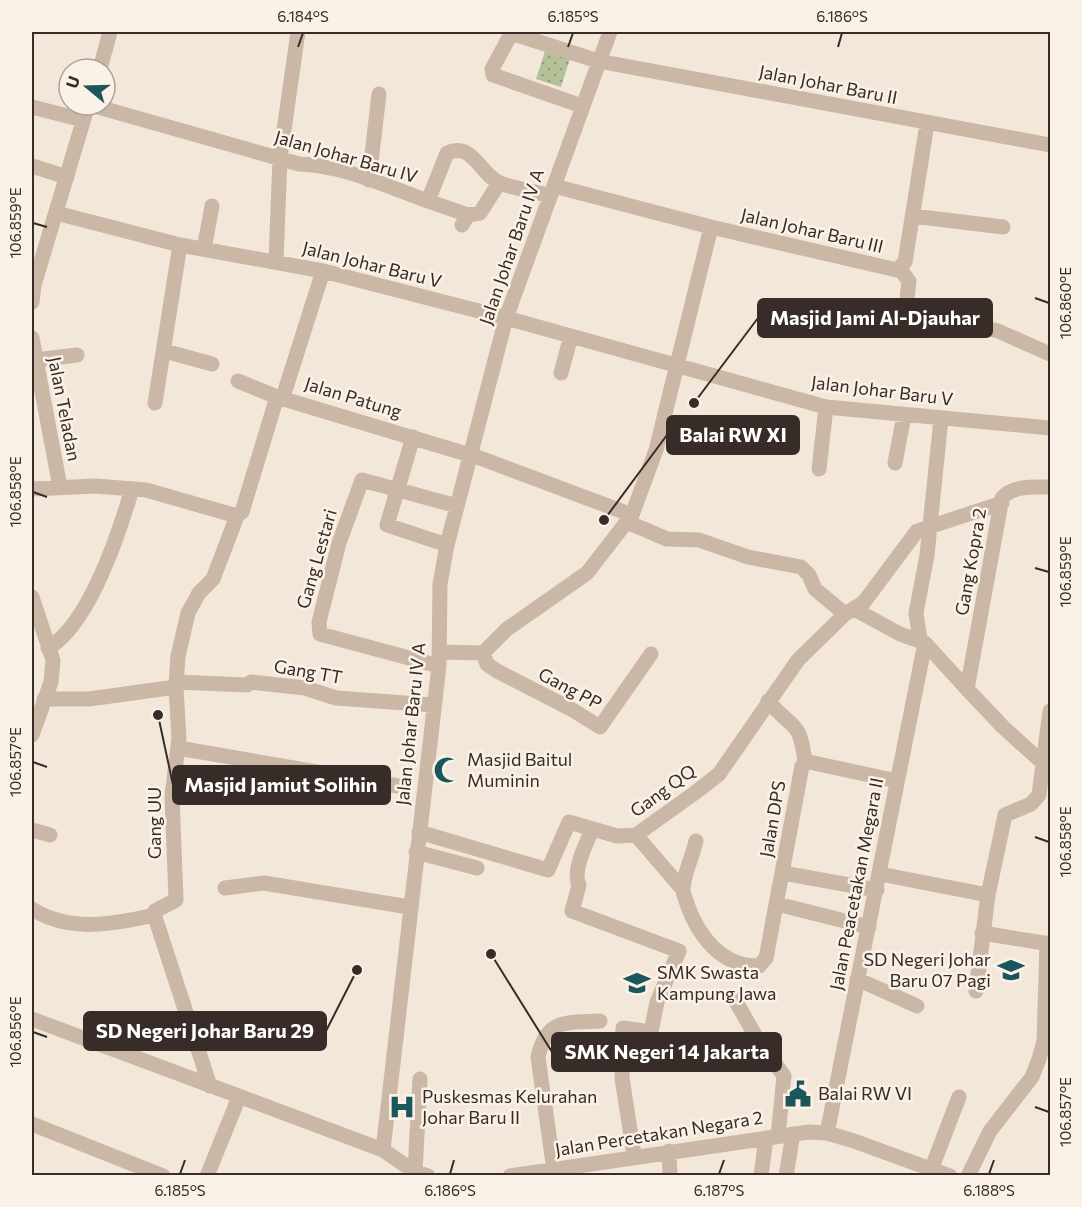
<svg xmlns="http://www.w3.org/2000/svg" width="1082" height="1207" viewBox="0 0 1082 1207" font-family="Commissioner,sans-serif">
  <defs>
    <pattern id="grass-dots" width="8" height="8" patternUnits="userSpaceOnUse" patternTransform="scale(1.5)"><rect width="8" height="8" fill="#b5c299"/><path d="M2 2h.1M6 6h.1" fill="none" stroke="#949e7d" stroke-width="1.8" stroke-linecap="round"/></pattern>
  </defs>
  <rect width="100%" height="100%" fill="#f3e7da"/>
  <path fill="url(#grass-dots)" d="M 546,48 L 571,56 L 561,87 L 536,79 Z"/>
  <g fill="none" stroke-linecap="round" stroke-linejoin="round">
    <path stroke="#cbb7a6" stroke-width="15" d="M 512,32 L 492,69 L 493,75 L 582,106
      M 511,33 L 598,61 L 1050,145
      M 100,69 L 110,32
      M 91,105 L 299,164 C 343,165 388,187 428,201 L 447,153 C 473,141 480,175 500,183 C 515,189 534,191 550,196
      M 32,107 L 83,120
      M 32,166 L 67,177
      M 369,180 L 379,94
      M 554,186 L 711,227 L 897,270 L 905,262 L 927,124
      M 428,201 L 468,215
      M 56,213 L 180,245 L 323,271 L 506,318 L 826,407 L 1050,428
      M 913,216 L 1003,227
      M 462,225 L 468,215 L 480,213 L 499,183
      M 204,249 L 212,206
      M 276,261 L 280,158 L 298,32
      M 900,269 L 909,281 L 904,326
      M 32,302 L 34,285 L 88,105
      M 949,320 L 998,331 L 1050,354
      M 32,338 L 60,487
      M 165,351 L 212,364
      M 35,360 L 77,355
      M 561,373 L 571,336
      M 238,381 L 277,397
      M 283,397 L 323,271
      M 155,403 L 180,245
      M 413,437 L 387,525 L 447,545
      M 895,463 L 904,415
      M 819,469 L 826,407
      M 32,489 L 95,486 L 146,490 L 237,516
      M 627,522 L 667,539 L 699,540 L 748,557 L 801,567 L 809,575 L 815,589 L 845,614
      M 32,597 L 53,660 L 51,682 L 32,735
      M 854,609 L 900,634 L 925,643 L 967,689 L 1002,498 C 1013,485 1035,487 1050,487
      M 920,640 L 916,613 L 927,555 L 941,419
      M 48,648 C 89,625 119,533 132,489
      M 440,652 L 483,653 L 507,629 L 587,573 L 632,515 L 656,450 L 711,227
      M 483,653 L 487,664 L 497,671 L 571,709 L 600,727 L 651,654
      M 439,666 L 320,634 L 319,622 L 339,543 L 362,480 L 457,506
      M 176,682 L 247,685 L 251,682 L 305,688 L 336,698 L 433,705
      M 967,689 L 1003,727 L 1044,764
      M 44,699 L 89,699 L 176,687
      M 768,701 C 793,731 800,718 805,763
      M 178,748 L 398,786
      M 32,830 L 50,835
      M 592,830 C 586,844 572,871 579,885 L 572,911 L 679,951 L 657,1002 L 651,1032 L 623,1028 L 622,1078 L 634,1155
      M 419,832 L 548,870 L 569,822 L 617,836 L 636,835 L 696,792 L 719,774 L 798,660 L 845,614 L 864,602 L 917,531 L 1002,503
      M 636,835 L 683,890
      M 696,841 C 693,855 683,876 683,890 C 683,894 686,900 687,904 C 698,936 722,967 759,966 L 766,958 L 802,766 L 809,762 L 897,781
      M 416,852 L 477,868
      M 783,873 L 877,890
      M 880,874 L 988,895
      M 225,888 L 264,883 L 409,907
      M 777,904 L 869,927
      M 32,909 C 70,933 114,924 155,915
      M 982,933 L 1050,944
      M 857,979 L 917,1006
      M 976,991 L 988,895 L 1005,815 L 1031,804 L 1039,795 L 1050,711
      M 735,1000 L 755,1035 L 784,1076 L 778,1136
      M 32,1019 L 383,1150 L 415,1172 L 428,1176
      M 210,1086 L 155,917 L 155,911 L 176,900 L 172,796 L 179,738 L 176,687 L 178,656 L 188,613 L 199,593 L 213,579 L 237,516 L 242,512 L 277,397 L 480,458 L 632,515
      M 32,1124 L 163,1176
      M 827,1133 L 925,643
      M 383,1150 L 439,666 L 440,584 L 447,545 L 506,318 L 610,32
      M 669,1151 L 670,1176
      M 554,1170 L 538,1057 C 547,1018 566,1023 600,1021
      M 931,1170 L 959,1097
      M 415,1172 L 420,1079
      M 207,1176 L 239,1097
      M 510,1176 L 809,1132 L 827,1133 L 854,1141 L 950,1176
      M 761,1176 L 766,1138
      M 786,1176 L 793,1134
      M 968,1176 L 990,1131 L 1032,1077 L 1039,1059 L 1044,1041 L 1047,943"/>
  </g>
  <path fill="none" stroke="#372c27" stroke-width="2" d="M 298,47 L 303,33M 568,47 L 573,33M 838,47 L 842,33M 33,223 L 47,227M 1035,298 L 1049,303M 33,492 L 47,497M 1035,568 L 1049,572M 33,762 L 47,767M 1035,837 L 1049,842M 33,1032 L 47,1037M 1035,1107 L 1049,1112M 180,1174 L 185,1160M 450,1174 L 454,1160M 719,1174 L 724,1160M 989,1174 L 994,1160"/>
  <defs>
    <g id="mosque-bare" transform="scale(2.07)"><path d="M3.5-4.9A6 6 0 1 0 3.5 4.9A5 5 0 1 1 3.5-4.9Z" fill="#1b565a" stroke="#faf1e7" stroke-width="2.5" paint-order="stroke"/></g>
    <g id="school-bare" transform="scale(2.07)"><path d="M0-5L7-2L0 1L-7-2ZM-4 1L0 2.5L4 1V4Q0 6-4 4Z" fill="#1b565a" stroke="#faf1e7" stroke-width="2.5" paint-order="stroke"/></g>
    <g id="civic-bare" transform="scale(2.07)"><path d="M-.6-6.5H3V-4.5H.6V-3L4-1V1h2V6H-6V1h2V-1L-.6-3ZM-1.2 2.5V6h2.4V2.5Z" fill="#1b565a" stroke="#faf1e7" stroke-width="2.5" paint-order="stroke"/></g>
    <g id="hospital-bare" transform="scale(2.07)"><path d="M-5-5h3v3.5h4V-5h3V5h-3V1.5h-4V5h-3Z" fill="#1b565a" stroke="#faf1e7" stroke-width="2.5" paint-order="stroke"/></g>
  </defs>
  <g fill-rule="evenodd">
    <use href="#mosque-bare" x="447" y="770"/>
    <use href="#school-bare" x="1011" y="970"/>
    <use href="#school-bare" x="637" y="983"/>
    <use href="#civic-bare" x="798" y="1094"/>
    <use href="#hospital-bare" x="402" y="1107"/>
  </g>
  <g text-anchor="middle" stroke-width="5" stroke-linejoin="round" paint-order="stroke">
    <g font-size="18" fill="#372c27" stroke="#faf1e7">
      <text transform="translate(828 85) rotate(11)" y="6">Jalan Johar Baru II</text>
      <text transform="translate(346 157) rotate(16)" y="6">Jalan Johar Baru IV</text>
      <text transform="translate(812 231) rotate(13)" y="6">Jalan Johar Baru III</text>
      <text transform="translate(512 247) rotate(-71)" y="6">Jalan Johar Baru IV A</text>
      <text transform="translate(372 265) rotate(14)" y="6">Jalan Johar Baru V</text>
      <text transform="translate(882 391) rotate(7)" y="6">Jalan Johar Baru V</text>
      <text transform="translate(353 398) rotate(17)" y="6">Jalan Patung</text>
      <text transform="translate(64 409) rotate(79)" y="6">Jalan Teladan</text>
      <text transform="translate(317 559) rotate(-74)" y="6">Gang Lestari</text>
      <text transform="translate(971 562) rotate(-80)" y="6">Gang Kopra 2</text>
      <text transform="translate(308 672) rotate(10)" y="6">Gang TT</text>
      <text transform="translate(570 689) rotate(28)" y="6">Gang PP</text>
      <text transform="translate(411 724) rotate(-84)" y="6">Jalan Johar Baru IV A</text>
      <text transform="translate(663 791) rotate(-36)" y="6">Gang QQ</text>
      <text transform="translate(773 819) rotate(-80)" y="6">Jalan DPS</text>
      <text transform="translate(155 823) rotate(-90)" y="6">Gang UU</text>
      <text transform="translate(857 884) rotate(-79)" y="6">Jalan Peacetakan Megara II</text>
      <text transform="translate(659 1134) rotate(-9)" y="6">Jalan Percetakan Negara 2</text>
    </g>
    <g font-size="18" fill="#372c27" stroke="#faf1e7" text-anchor="start">
      <text x="467" y="766">Masjid Baitul<tspan x="467" dy="21">Muminin</tspan></text>
      <text x="991" y="966" text-anchor="end">SD Negeri Johar<tspan x="991" dy="21">Baru 07 Pagi</tspan></text>
      <text x="657" y="979">SMK Swasta<tspan x="657" dy="21">Kampung Jawa</tspan></text>
      <text x="818" y="1100">Balai RW VI</text>
      <text x="422" y="1103">Puskesmas Kelurahan<tspan x="422" dy="21">Johar Baru II</tspan></text>
    </g>
  </g>
  <path fill="none" stroke="#372c27" stroke-width="2" d="M694 403L758 318M604 520L667 435M158 715L173 785M357 970L326 1031M491 954L552 1052"/>
  <g fill="#372c27" stroke="#faf1e7" stroke-width="2">
    <circle cx="694" cy="403" r="6"/>
    <circle cx="604" cy="520" r="6"/>
    <circle cx="158" cy="715" r="6"/>
    <circle cx="357" cy="970" r="6"/>
    <circle cx="491" cy="954" r="6"/>
  </g>
  <g fill="#372c27" stroke="#372c27" stroke-width="2">
    <rect x="758" y="299" width="234" height="38" rx="6"/>
    <rect x="667" y="416" width="132" height="38" rx="6"/>
    <rect x="173" y="766" width="217" height="38" rx="6"/>
    <rect x="84" y="1012" width="242" height="38" rx="6"/>
    <rect x="552" y="1033" width="229" height="38" rx="6"/>
  </g>
  <g font-size="20" text-anchor="middle" font-weight="bold" fill="#fff">
    <text x="875" y="325">Masjid Jami Al-Djauhar</text>
    <text x="733" y="442">Balai RW XI</text>
    <text x="281" y="792">Masjid Jamiut Solihin</text>
    <text x="205" y="1038">SD Negeri Johar Baru 29</text>
    <text x="667" y="1059">SMK Negeri 14 Jakarta</text>
  </g>
  <rect width="1082" height="1207" fill="none" stroke="#faf1e7" stroke-width="66"/>
  <g transform="translate(87 87) rotate(289)"><circle r="28" fill="#faf1e7" stroke="#aca29a" stroke-width="1.5"/>
  <path d="M0-4.5L10 22L0 15L-10 22Z" fill="#1b565a"/>
  <text y="-9" font-size="16" font-weight="bold" text-anchor="middle" fill="#372c27">U</text>
  </g>
  <rect x="33" y="33" width="1016" height="1141" fill="none" stroke="#372c27" stroke-width="2"/>
  <g font-size="15" text-anchor="middle" fill="#372c27">
    <text x="303" y="22">6.184°S</text>
    <text x="573" y="22">6.185°S</text>
    <text x="842" y="22">6.186°S</text>
    <text transform="translate(16 223) rotate(-90)" y="5">106.859°E</text>
    <text transform="translate(1066 303) rotate(-90)" y="5">106.860°E</text>
    <text transform="translate(16 492) rotate(-90)" y="5">106.858°E</text>
    <text transform="translate(1066 572) rotate(-90)" y="5">106.859°E</text>
    <text transform="translate(16 762) rotate(-90)" y="5">106.857°E</text>
    <text transform="translate(1066 842) rotate(-90)" y="5">106.858°E</text>
    <text transform="translate(16 1032) rotate(-90)" y="5">106.856°E</text>
    <text transform="translate(1066 1112) rotate(-90)" y="5">106.857°E</text>
    <text x="180" y="1196">6.185°S</text>
    <text x="450" y="1196">6.186°S</text>
    <text x="719" y="1196">6.187°S</text>
    <text x="989" y="1196">6.188°S</text>
  </g>
</svg>
